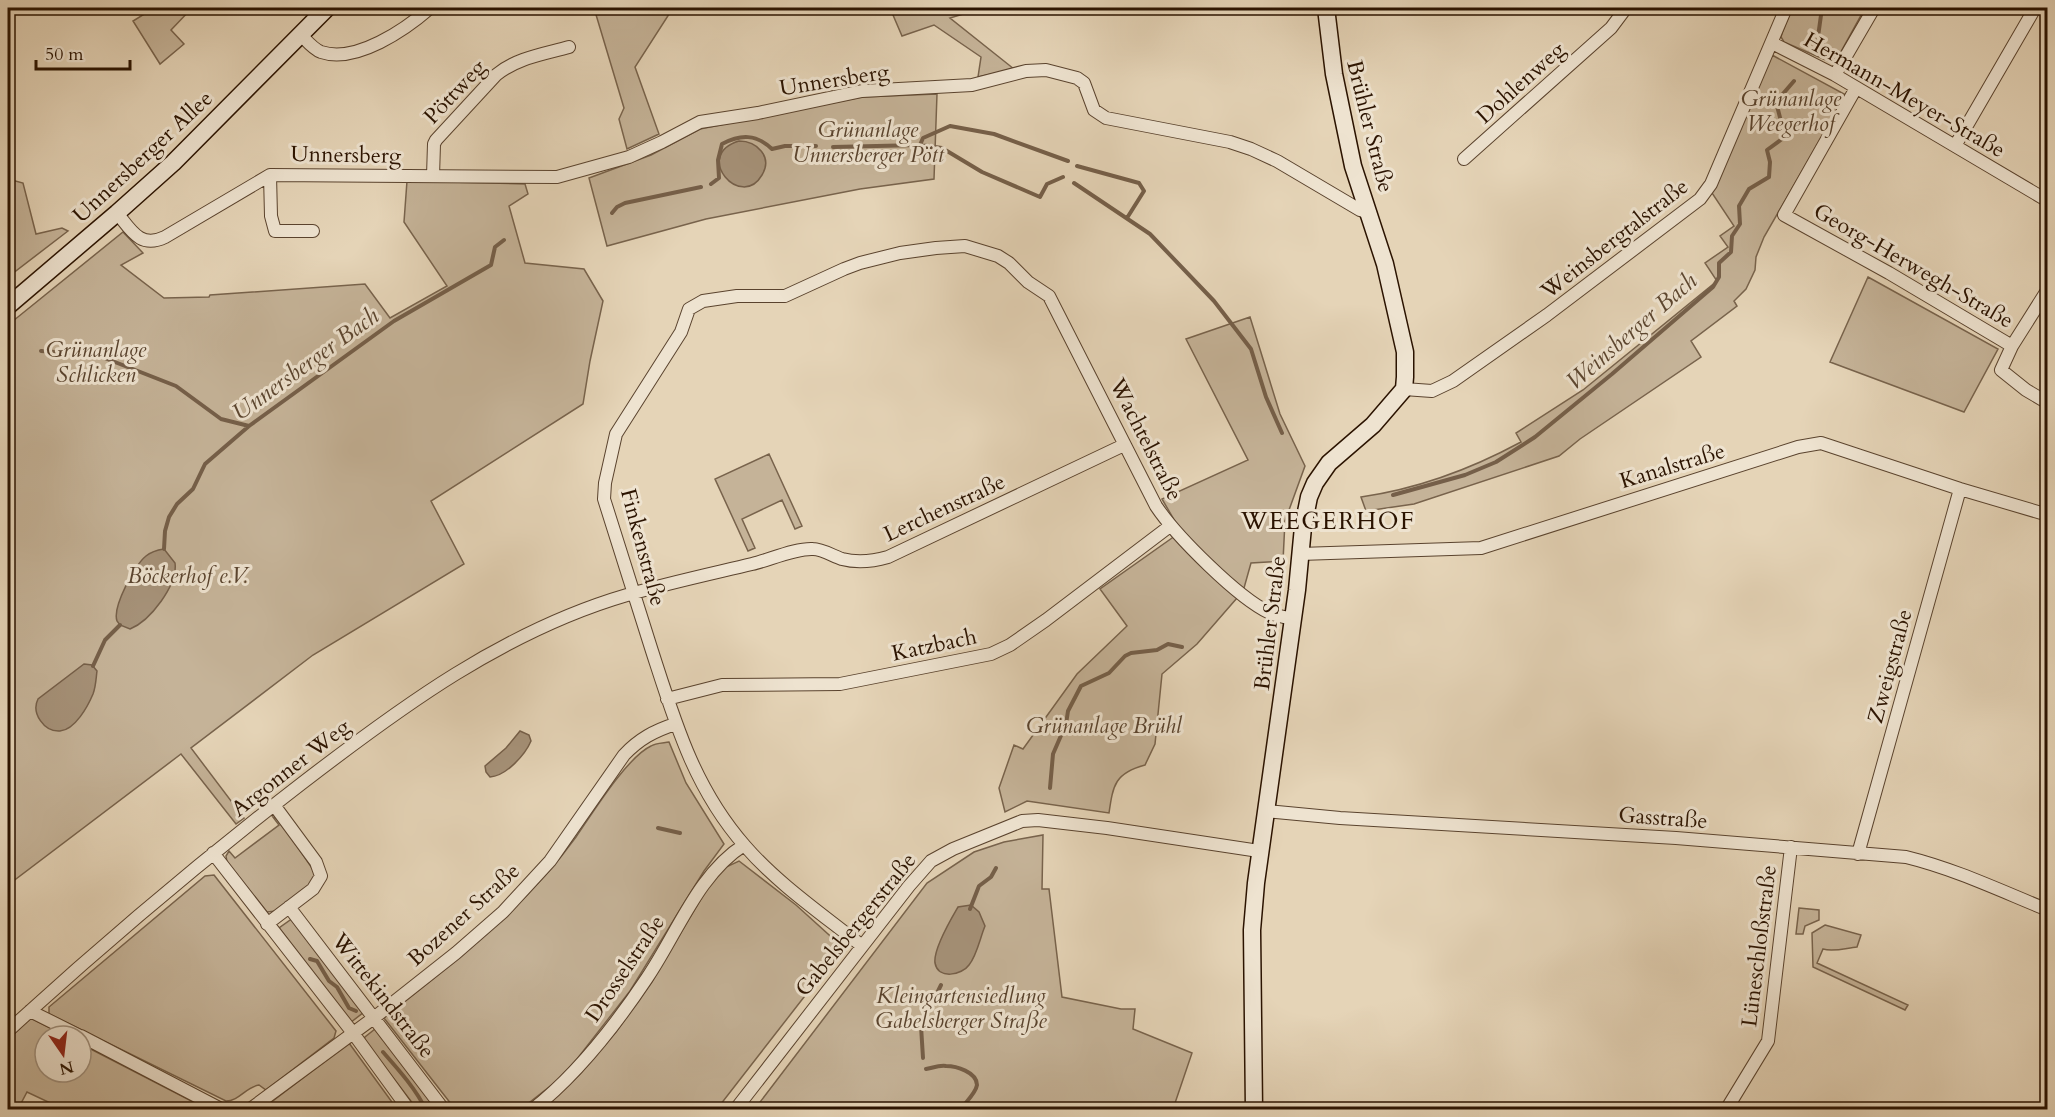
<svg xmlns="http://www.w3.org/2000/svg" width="2055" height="1117" viewBox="0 0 2055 1117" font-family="Cardo,serif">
  <rect width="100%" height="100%" fill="#e5d4b7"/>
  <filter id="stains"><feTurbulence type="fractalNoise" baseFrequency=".00333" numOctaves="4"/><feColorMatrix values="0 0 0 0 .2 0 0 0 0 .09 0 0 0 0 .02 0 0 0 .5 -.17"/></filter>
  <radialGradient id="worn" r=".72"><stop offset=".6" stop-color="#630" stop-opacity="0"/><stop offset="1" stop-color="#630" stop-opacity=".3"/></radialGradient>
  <path fill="#c5b398" stroke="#78634c" stroke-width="1.5" d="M 154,8 L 192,8 L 171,30 L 184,44 L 160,64 L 133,21 Z
    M 594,8 L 673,8 L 635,67 L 659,134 L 627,149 L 619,119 L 624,108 Z
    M 890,8 L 983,8 L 950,18 L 1014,69 L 978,77 L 981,57 L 934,25 L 902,36 Z
    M 1792,8 L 1865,8 L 1838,57 L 1830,62 L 1784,42 L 1781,37 L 1782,33 Z
    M 1772,55 L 1846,95 L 1764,237 L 1756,257 L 1755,270 L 1746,289 L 1734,301 L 1737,306 L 1691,341 L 1701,357 L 1580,439 L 1559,456 L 1414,504 L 1366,511 L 1361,497 C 1417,489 1471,469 1521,442 L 1516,433 L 1583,390 L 1717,281 L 1705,263 L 1728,247 L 1720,236 L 1734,226 L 1712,193 Z
    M 937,94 L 934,179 L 860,189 L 706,219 L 607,246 L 589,178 L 651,155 L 700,129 L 862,97 Z
    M 8,179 L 23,183 L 36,234 L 62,228 L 68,231 L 8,277 Z
    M 407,181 L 525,184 L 528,194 L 509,206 L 525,263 L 584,269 L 603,301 L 590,361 L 583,404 L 431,501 L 464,564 L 313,655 L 191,748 L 244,818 L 236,824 L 181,754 L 8,885 L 8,325 L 123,232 L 143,253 L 121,265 L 164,298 L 209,297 L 210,295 L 365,284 L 390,318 L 447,286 L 404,222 Z
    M 1868,277 L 1998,349 L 1964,412 L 1830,362 Z
    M 1250,317 L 1280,414 L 1305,466 L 1285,521 L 1283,561 L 1251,563 L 1244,588 L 1237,598 L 1197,644 L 1162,674 L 1155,744 L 1145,765 C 1115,773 1113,785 1109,813 L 1027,801 L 1005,812 L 999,788 L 1014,745 L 1023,749 L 1077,674 L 1127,626 L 1100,589 L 1172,538 L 1180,530 L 1162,499 L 1248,460 L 1186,339 Z
    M 769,454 L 802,526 L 795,529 L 782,500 L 742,519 L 755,548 L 748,551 L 715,479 Z
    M 669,742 L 686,783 L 724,844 L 704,871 L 630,991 L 577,1059 L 558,1080 L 521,1109 L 455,1109 L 384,1018 C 453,963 524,909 576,837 C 592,814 627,757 651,746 C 655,743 663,743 669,742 Z
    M 273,817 L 278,818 L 316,874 L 313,883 L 276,911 L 267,912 L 227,862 L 226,856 L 229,851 L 235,858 L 279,825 Z
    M 1043,835 L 1042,889 L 1049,889 L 1062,997 L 1121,1009 L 1135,1009 L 1133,1029 L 1192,1053 L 1173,1109 L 754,1110 L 927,883 L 974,852 L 1004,842 Z
    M 739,861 L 796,905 L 839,944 L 832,961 L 717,1109 L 541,1110 L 579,1075 L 616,1032 L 651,983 L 711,882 L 726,867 Z
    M 214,875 L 336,1031 L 334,1038 L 266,1090 L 259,1085 C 246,1087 239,1101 226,1101 L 49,1014 L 49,1007 L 205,876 Z
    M 1799,908 L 1819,910 L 1819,920 L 1805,926 L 1803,934 L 1796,934 Z
    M 293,918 L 364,1012 L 350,1023 L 279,928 Z
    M 1825,925 L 1861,935 L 1857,947 C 1846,948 1834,952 1823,949 L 1817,963 L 1908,1005 L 1905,1010 L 1813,967 L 1812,933 Z
    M 31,1018 L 66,1036 L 45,1036 L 45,1072 L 81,1072 L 81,1044 L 207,1109 L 63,1109 L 27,1092 L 18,1109 L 8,1110 L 8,1039 Z
    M 375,1029 L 438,1109 L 417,1109 L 364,1040 L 365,1037 Z
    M 349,1043 L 397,1109 L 261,1110 Z"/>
  <path fill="#a69279" stroke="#755f49" stroke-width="1.5" d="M 739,141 C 757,141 773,157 762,175 C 741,211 692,155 739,141 Z
    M 164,549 L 175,563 C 178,585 150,621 130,629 L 120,625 L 117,621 C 112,607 135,565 146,556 C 152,551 157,550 164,549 Z
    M 84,664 L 92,665 L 97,671 C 96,678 96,686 93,694 C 88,706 75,730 60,731 C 44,732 31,713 38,699 Z
    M 520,731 L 529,735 L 531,741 C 525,755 506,776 490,777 L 486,772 L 485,766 L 506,748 Z
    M 971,905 L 979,912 L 985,926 C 980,938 977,955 969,965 C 962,975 938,980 935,963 C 933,949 951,919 958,907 Z"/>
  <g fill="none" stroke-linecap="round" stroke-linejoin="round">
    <path stroke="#755f49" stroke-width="4" d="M 1817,44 L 1822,8
      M 920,145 L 923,138 L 950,126 L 994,134 L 1068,161
      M 833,147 L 920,145 L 942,148 L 982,172 L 1040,197 L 1047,184 L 1063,177
      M 1077,166 L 1139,183 L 1144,191 L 1127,218
      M 1074,183 L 1150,234 L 1214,301 L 1251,349 L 1266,397 L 1282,433
      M 711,184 L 719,178 L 718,160 L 722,144 C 741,134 756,134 772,149 L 785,146 L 816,146
      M 612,213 L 617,207 L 625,203 L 701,187
      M 41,351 L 97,355 L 176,386 L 221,419 L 249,426
      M 1393,495 L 1465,475 L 1496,462 L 1535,437 L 1612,374 L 1713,287 L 1719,277 L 1719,263 L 1731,252 L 1732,236 L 1740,224 L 1739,206 L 1749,189 L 1769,177 L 1770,162 L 1767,150 L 1782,139 L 1784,133 L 1776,102 L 1794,81
      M 164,549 L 165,531 L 169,517 L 177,504 L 193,489 L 205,464 L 249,426 L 394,321 L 491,265 L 495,247 L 504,240
      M 93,666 L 105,640 L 120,625
      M 1050,788 L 1053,754 L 1066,724 L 1068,711 L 1081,686 L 1109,673 L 1125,656 L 1131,653 L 1157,650 L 1168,644 L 1182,647
      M 658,828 L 680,833
      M 970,909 L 979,886 L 991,877 L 996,868
      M 310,959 L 317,961 L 329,981 L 337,987 L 349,1008 L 356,1011
      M 383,1052 C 398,1069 416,1089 426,1110
      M 923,1058 L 921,1026 L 941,985
      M 926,1069 C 932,1068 939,1065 946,1066 C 956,1066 977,1072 977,1085 C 976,1093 965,1103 960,1110"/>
    <g stroke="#5a432e" stroke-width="14">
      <path id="street" d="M 300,34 C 306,40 313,49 321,52 C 356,64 406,29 430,8
        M 1772,43 L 1835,75 L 2048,201
        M 1835,75 L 1874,8
        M 1856,88 L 1784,215 L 1889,273 L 2012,346
        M 1955,146 L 2035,8
        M 1464,159 L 1611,28 L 1626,8
        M 270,175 L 271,216 L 275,231 L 313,231
        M 433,176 L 434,144 L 436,140 L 496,75 C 516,58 544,54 569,47
        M 117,213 C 131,230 140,249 165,237 L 270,175 L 557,177 L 629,157 L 662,142 L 700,122 L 758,113 L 862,91 L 972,85 L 1026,71 L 1046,70 L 1077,78 L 1084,83 L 1094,110 L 1106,118 L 1230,142 L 1251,149 L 1277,161 L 1360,210 L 1370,213
        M 2048,289 L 2012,346 L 2001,370 L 2026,390 L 2048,403
        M 1404,389 L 1432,391 L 1453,381 L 1547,315 L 1700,199 L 1711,184 L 1786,8
        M 1300,554 L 1481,548 L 1798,447 L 1821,443 L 1960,489 L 2048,515
        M 667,699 L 722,685 L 840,684 L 991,654 L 1010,645 L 1046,620 L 1170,526
        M 1266,811 L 1340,818 L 1676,838 L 1906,857 C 1955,869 2001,891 2048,910
        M 213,853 L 353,1033 L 409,1110
        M 1858,854 L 1960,489
        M 289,907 L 444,1110
        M 267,924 L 313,889 L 321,876 L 316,862 L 274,805
        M 862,946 C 822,914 778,884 745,846 C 694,788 675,722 652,651 C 636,600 620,549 604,499 L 605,483 L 616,434 L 681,332 L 689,309 L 703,301 L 737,296 L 785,296 L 844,269 L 860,263 L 900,253 L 936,248 L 965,246 L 998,256 L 1009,263 L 1028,282 L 1049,296 L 1156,506 C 1176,536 1238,598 1270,613 C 1277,616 1285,617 1293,619
        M 30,1011 L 80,1036
        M 8,1031 C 102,945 200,862 301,784 C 401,707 504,631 627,595 C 668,583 710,574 752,564 C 769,560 796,548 813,549 C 822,549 833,556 842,559 C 857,563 874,561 888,557 L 1124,445
        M 81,1036 L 223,1110
        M 249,1110 L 375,1017 L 456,953 L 503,912 L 550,861 L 624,755 C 639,739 654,731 675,724
        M 532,1110 C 578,1074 615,1026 647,978 C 677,934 698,874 744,845
        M 735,1110 L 909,886 L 931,861 L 953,849 L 1022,821 L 1038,820 L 1107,828 L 1259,851
        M 1726,1110 L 1768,1041 L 1791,847"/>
    </g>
    <g stroke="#2b1300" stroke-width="19">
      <path id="secondary" d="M 8,306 L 117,213 L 173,163 L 327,8
        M 1254,1110 L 1252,930 L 1256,883 L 1297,590 L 1303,527 L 1309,497 L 1315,483 L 1329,463 L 1373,425 L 1404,389 L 1405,377 L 1405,352 L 1385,264 L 1353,166 L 1334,74 L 1326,8"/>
    </g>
    <use href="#street" stroke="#eee3d0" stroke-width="12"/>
    <use href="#secondary" stroke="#eee3d0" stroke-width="16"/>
  </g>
  <g text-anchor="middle" stroke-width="6" stroke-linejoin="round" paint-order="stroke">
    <g font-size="22" fill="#2b1300" stroke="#eee3d0">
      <text transform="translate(834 79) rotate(-9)" y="8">Unnersberg</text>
      <text transform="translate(1520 82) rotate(-42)" y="8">Dohlenweg</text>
      <text transform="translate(454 91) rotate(-47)" y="8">Pöttweg</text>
      <text transform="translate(1905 94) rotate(30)" y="8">Hermann-Meyer-Straße</text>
      <text transform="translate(1371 126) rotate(76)" y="8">Brühler Straße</text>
      <text transform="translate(346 154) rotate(1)" y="8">Unnersberg</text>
      <text transform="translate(142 156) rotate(-43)" y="8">Unnersberger Allee</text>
      <text transform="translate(1614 238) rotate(-38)" y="8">Weinsbergtalstraße</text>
      <text transform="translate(1914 265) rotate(30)" y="8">Georg-Herwegh-Straße</text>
      <text transform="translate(1147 439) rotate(63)" y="8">Wachtelstraße</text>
      <text transform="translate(1672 465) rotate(-17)" y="8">Kanalstraße</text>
      <text transform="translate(944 507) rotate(-25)" y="8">Lerchenstraße</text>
      <text transform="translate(644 547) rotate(75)" y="8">Finkenstraße</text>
      <text transform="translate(1269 623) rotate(-83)" y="8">Brühler Straße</text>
      <text transform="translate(934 644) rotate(-12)" y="8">Katzbach</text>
      <text transform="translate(1889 666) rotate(-75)" y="8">Zweigstraße</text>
      <text transform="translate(290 767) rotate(-38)" y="8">Argonner Weg</text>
      <text transform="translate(1663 817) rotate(4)" y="8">Gasstraße</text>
      <text transform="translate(463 914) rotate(-42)" y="8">Bozener Straße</text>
      <text transform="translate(855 924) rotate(-51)" y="8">Gabelsbergerstraße</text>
      <text transform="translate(1758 946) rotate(-83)" y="8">Lüneschloßstraße</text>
      <text transform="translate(624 968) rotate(-56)" y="8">Drosselstraße</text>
      <text transform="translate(384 995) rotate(52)" y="8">Wittekindstraße</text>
    </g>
    <g font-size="22" font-style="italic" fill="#59432e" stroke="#eee3d0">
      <text x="1791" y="106">Grünanlage<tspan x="1791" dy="25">Weegerhof</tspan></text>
      <text x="868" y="137">Grünanlage<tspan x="868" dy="25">Unnersberger Pött</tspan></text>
      <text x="96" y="357">Grünanlage<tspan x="96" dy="25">Schlicken</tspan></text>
      <text x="187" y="583">Böckerhof e.V.</text>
      <text x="1104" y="733">Grünanlage Brühl</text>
      <text x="961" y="1003">Kleingartensiedlung<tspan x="961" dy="25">Gabelsberger Straße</tspan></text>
    </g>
    <g font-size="24" font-style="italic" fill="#5c4630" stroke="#eee3d0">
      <text transform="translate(1631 331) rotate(-41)" y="8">Weinsberger Bach</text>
      <text transform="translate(305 364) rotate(-36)" y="8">Unnersberger Bach</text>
    </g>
    <g font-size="24" letter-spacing="1.5" fill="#2b1300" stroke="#eee3d0">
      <text x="1328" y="529">WEEGERHOF</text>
    </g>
  </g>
  <rect width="2055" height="1117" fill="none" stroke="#e5d4b7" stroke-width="30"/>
  <rect x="9" y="9" width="2037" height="1099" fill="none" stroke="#2b1300" stroke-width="3"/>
  <rect x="15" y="15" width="2025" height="1087" fill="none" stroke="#2b1300" stroke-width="1.5"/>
  <g transform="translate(63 1054) rotate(166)"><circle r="28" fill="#eee3d0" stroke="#a0907d" stroke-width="1.5"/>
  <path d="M0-4.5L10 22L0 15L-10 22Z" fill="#8f2418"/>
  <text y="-9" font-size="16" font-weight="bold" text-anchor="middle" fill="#2b1300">N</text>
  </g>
  <path d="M36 60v9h94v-9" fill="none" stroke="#2b1300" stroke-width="3"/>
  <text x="45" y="60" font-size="18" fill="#2b1300" stroke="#eee3d0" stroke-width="4.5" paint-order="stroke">50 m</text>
  <rect width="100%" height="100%" filter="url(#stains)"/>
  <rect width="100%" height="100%" fill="url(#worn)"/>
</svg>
